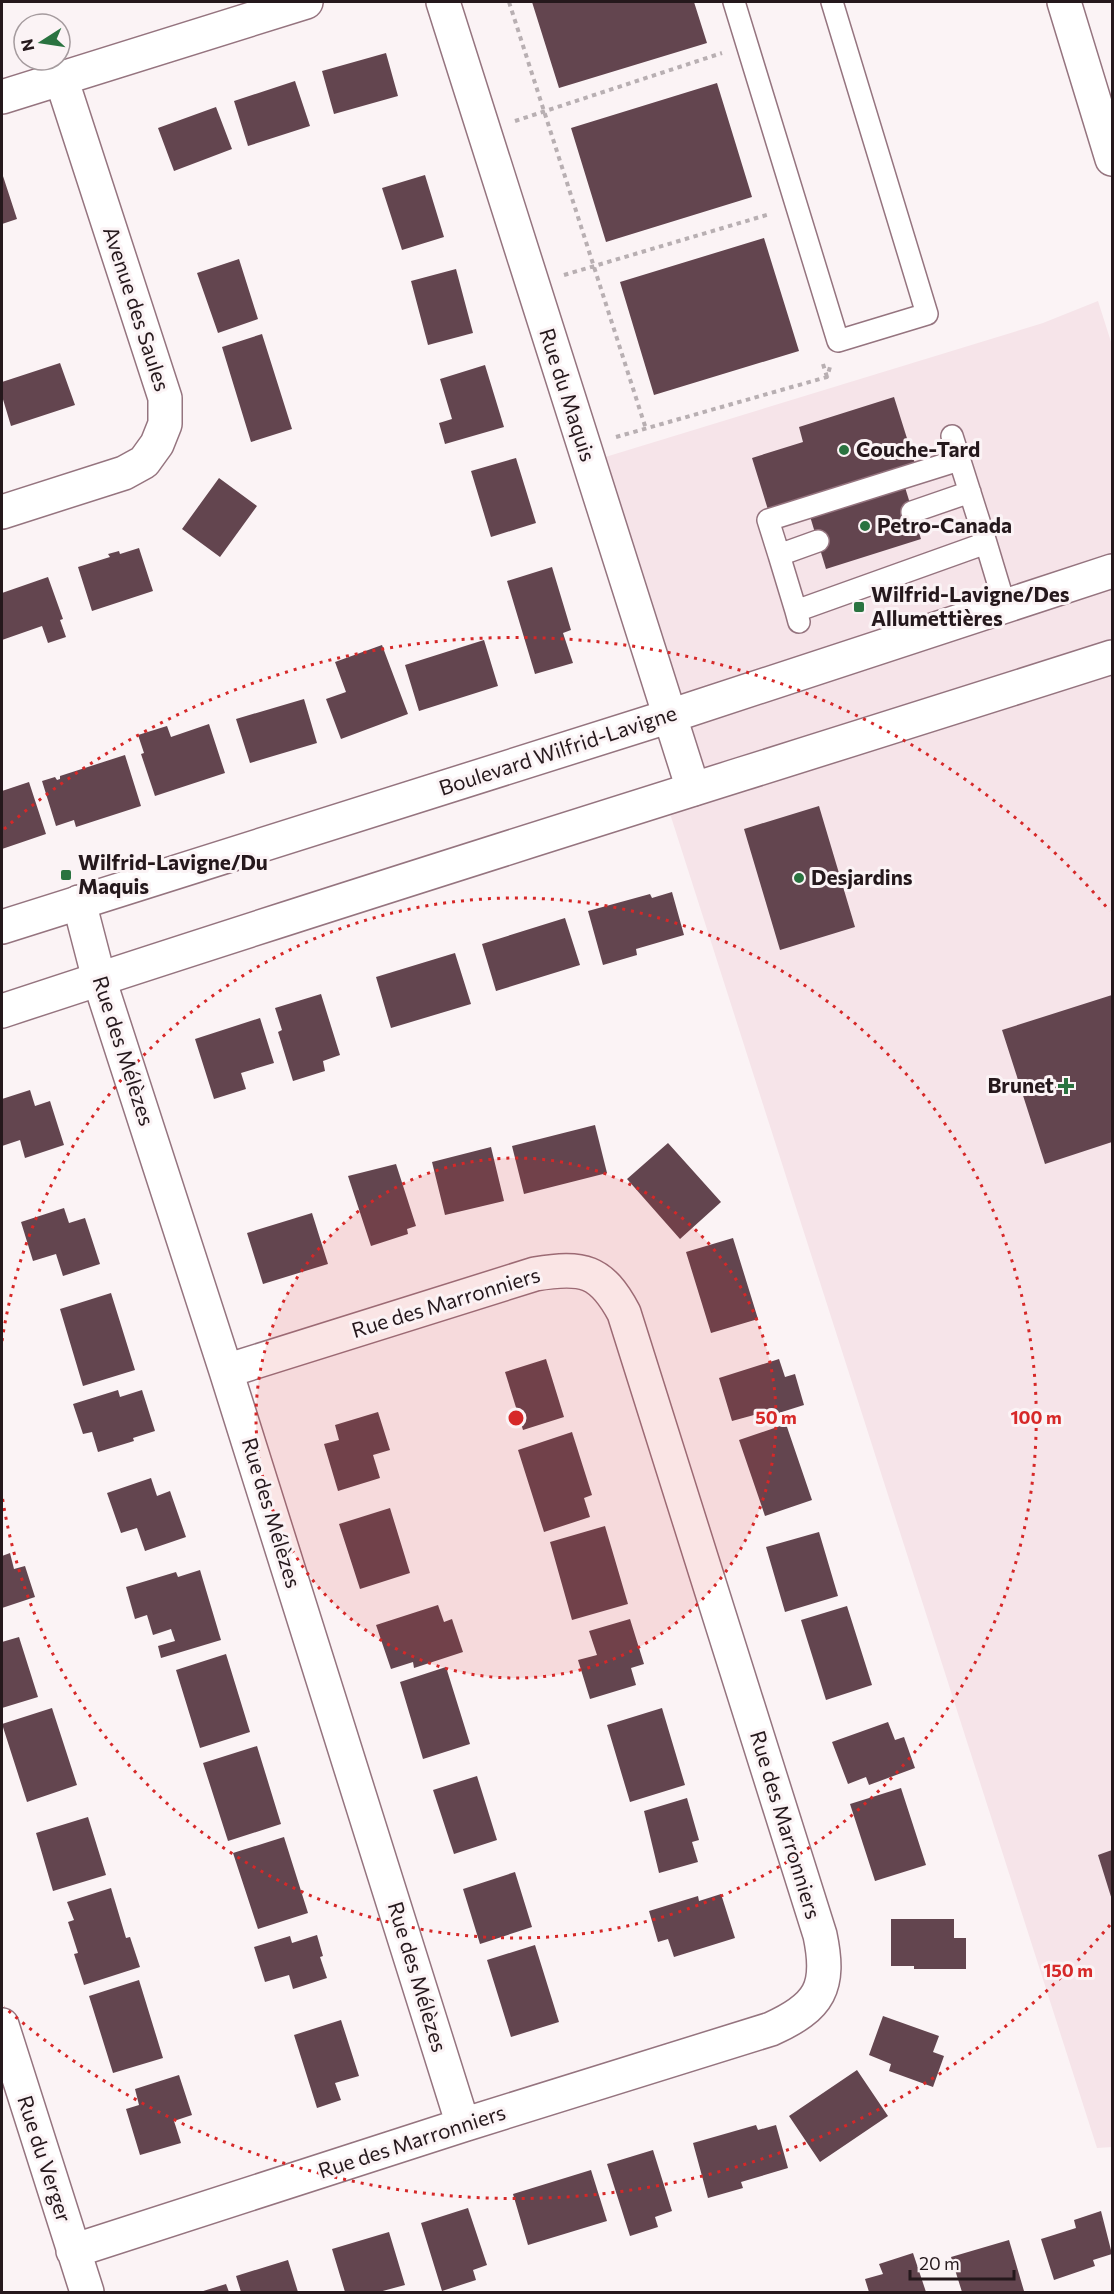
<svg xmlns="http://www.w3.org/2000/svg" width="1114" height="2294" viewBox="0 0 1114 2294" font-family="Commissioner,sans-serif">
  <rect width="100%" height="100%" fill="#fbf3f5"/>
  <path fill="#f6e4e9" d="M 1098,301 L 1112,345 L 1112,2147 L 1097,2148 L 665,798 L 693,789 L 589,462 L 1043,323 Z"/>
  <path fill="#63454f" d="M 532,2 L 694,2 L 707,43 L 559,88 Z
    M 386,53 L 398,96 L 334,114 L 322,71 Z
    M 295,81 L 310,126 L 248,146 L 234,101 Z
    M 717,83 L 752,197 L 606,242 L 571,128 Z
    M 216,107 L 232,149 L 174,171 L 158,128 Z
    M 2,173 L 17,219 L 2,224 Z
    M 425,175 L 444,237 L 402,250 L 382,188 Z
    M 764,238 L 799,351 L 654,395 L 620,282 Z
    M 239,259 L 258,319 L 218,333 L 197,273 Z
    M 456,269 L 473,333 L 428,345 L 411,281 Z
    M 262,334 L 292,429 L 251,442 L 222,347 Z
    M 60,363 L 75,405 L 11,426 L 2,396 L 2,382 Z
    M 485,365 L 504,427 L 445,444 L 439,423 L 452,419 L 440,379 Z
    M 894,397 L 916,467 L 769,513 L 752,458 L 803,442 L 799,427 Z
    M 516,458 L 536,523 L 491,537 L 471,471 Z
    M 219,478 L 257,506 L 220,557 L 182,529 Z
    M 904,484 L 921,539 L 826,569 L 809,513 Z
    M 139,548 L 153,591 L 92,611 L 78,567 L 110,557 L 108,554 L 119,551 L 120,554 Z
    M 552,567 L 571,630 L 563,633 L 573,663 L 535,674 L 507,581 Z
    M 48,577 L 63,619 L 60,620 L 66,637 L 48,643 L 42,626 L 2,640 L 2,593 Z
    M 484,640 L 498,686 L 419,711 L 405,665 Z
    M 382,645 L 408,714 L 341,739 L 326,699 L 346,692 L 335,662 Z
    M 304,699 L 317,743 L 250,763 L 236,719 Z
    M 209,724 L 225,773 L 155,796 L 141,754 L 144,753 L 138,735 L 167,726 L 171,737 Z
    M 125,755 L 141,806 L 76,827 L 74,820 L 56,826 L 42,781 L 55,777 L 57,780 L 60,779 L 60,776 Z
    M 29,782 L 46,834 L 2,849 L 2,791 Z
    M 819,806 L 855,927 L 780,950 L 744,829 Z
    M 672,892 L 684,935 L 636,949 L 637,955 L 603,965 L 588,911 L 650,894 L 652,898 Z
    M 565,918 L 580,965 L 496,991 L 482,944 Z
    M 455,953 L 471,1004 L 391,1028 L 376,977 Z
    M 321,994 L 340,1055 L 323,1061 L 325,1071 L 293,1081 L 278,1032 L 282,1030 L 275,1008 Z
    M 1112,995 L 1112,1142 L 1045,1164 L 1002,1030 Z
    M 260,1018 L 274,1063 L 241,1073 L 246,1089 L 214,1099 L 195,1039 Z
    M 30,1090 L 35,1106 L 50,1101 L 64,1145 L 25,1158 L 20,1140 L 2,1146 L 2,1099 Z
    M 595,1125 L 607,1173 L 524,1194 L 512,1146 Z
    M 668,1143 L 721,1202 L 680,1239 L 627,1179 Z
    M 491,1147 L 504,1201 L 445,1215 L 432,1162 Z
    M 396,1164 L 416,1226 L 407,1229 L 408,1234 L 371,1246 L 348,1176 Z
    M 64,1208 L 69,1223 L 85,1218 L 100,1264 L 63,1276 L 56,1254 L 33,1261 L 21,1222 Z
    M 312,1213 L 328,1264 L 263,1284 L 247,1233 Z
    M 733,1238 L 758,1319 L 711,1333 L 686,1252 Z
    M 111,1293 L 135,1370 L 83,1386 L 60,1309 Z
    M 546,1359 L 564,1417 L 523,1430 L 505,1372 Z
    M 779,1359 L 785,1377 L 795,1374 L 804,1405 L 756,1420 L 754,1415 L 732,1421 L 719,1378 Z
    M 118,1390 L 120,1397 L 142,1390 L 155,1431 L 133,1438 L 134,1441 L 98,1452 L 92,1432 L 83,1434 L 73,1404 Z
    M 378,1412 L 390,1450 L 373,1455 L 380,1478 L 338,1491 L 324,1444 L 339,1440 L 335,1425 Z
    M 786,1424 L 812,1500 L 765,1516 L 739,1440 Z
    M 572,1432 L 592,1495 L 584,1498 L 590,1517 L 544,1532 L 518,1450 Z
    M 151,1478 L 157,1496 L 170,1491 L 186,1537 L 145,1551 L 137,1528 L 121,1533 L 107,1493 Z
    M 390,1508 L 410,1573 L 360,1589 L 339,1524 Z
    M 605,1526 L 628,1604 L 572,1620 L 550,1542 Z
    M 819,1532 L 838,1596 L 785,1612 L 766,1547 Z
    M 10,1553 L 14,1569 L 25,1566 L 35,1597 L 2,1608 L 2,1556 Z
    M 200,1570 L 221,1640 L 161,1658 L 158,1646 L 175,1641 L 171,1629 L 153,1635 L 147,1615 L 135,1619 L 126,1587 L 176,1572 L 178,1577 Z
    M 438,1605 L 444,1622 L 452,1619 L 463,1652 L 414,1668 L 413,1662 L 391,1669 L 376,1625 Z
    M 847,1606 L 872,1685 L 826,1700 L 801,1620 Z
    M 630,1619 L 644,1664 L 631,1668 L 636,1685 L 590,1699 L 578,1660 L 597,1655 L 589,1631 Z
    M 19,1637 L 38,1697 L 2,1708 L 2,1642 Z
    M 226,1654 L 250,1732 L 200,1748 L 176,1670 Z
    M 446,1667 L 470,1744 L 423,1759 L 400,1682 Z
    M 52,1708 L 77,1785 L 27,1802 L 2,1724 Z
    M 662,1708 L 685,1785 L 630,1802 L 607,1725 Z
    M 888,1722 L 895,1740 L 904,1737 L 915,1768 L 869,1785 L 866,1777 L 848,1784 L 832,1742 Z
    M 257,1746 L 281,1824 L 228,1841 L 203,1763 Z
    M 477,1776 L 497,1840 L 454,1854 L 433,1790 Z
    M 901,1788 L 926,1865 L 875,1881 L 850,1804 Z
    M 687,1798 L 699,1840 L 692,1842 L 698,1862 L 659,1873 L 644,1811 Z
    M 88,1817 L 106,1875 L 53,1891 L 36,1833 Z
    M 284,1837 L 308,1913 L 258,1929 L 233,1853 Z
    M 1112,1850 L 1112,1900 L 1098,1855 Z
    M 515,1872 L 532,1927 L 480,1944 L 463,1889 Z
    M 111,1888 L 126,1938 L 130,1937 L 140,1967 L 84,1985 L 74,1954 L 78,1953 L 68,1922 L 74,1920 L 67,1902 Z
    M 721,1894 L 735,1938 L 674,1957 L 668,1939 L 658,1942 L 649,1911 L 698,1896 L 699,1901 Z
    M 891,1919 L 954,1919 L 954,1938 L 966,1938 L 966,1969 L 914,1969 L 914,1966 L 891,1966 Z
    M 317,1935 L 323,1956 L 320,1957 L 327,1978 L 293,1989 L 289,1975 L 265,1982 L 254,1947 L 290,1936 L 292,1943 Z
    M 535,1945 L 559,2022 L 511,2037 L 487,1960 Z
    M 139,1980 L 163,2058 L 113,2073 L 89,1996 Z
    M 883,2016 L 939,2036 L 933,2052 L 944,2056 L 933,2087 L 889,2071 L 891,2064 L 869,2055 Z
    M 341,2020 L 359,2076 L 335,2083 L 341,2100 L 317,2108 L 294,2035 Z
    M 857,2070 L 888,2116 L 820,2162 L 789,2116 Z
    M 179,2075 L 192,2115 L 174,2121 L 181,2143 L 140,2155 L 126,2109 L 139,2105 L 135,2089 Z
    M 756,2125 L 758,2130 L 776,2125 L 788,2168 L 741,2182 L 743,2188 L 708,2198 L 693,2143 Z
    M 653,2150 L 672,2211 L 655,2217 L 658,2227 L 630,2236 L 607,2164 Z
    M 591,2170 L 607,2221 L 528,2245 L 513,2194 Z
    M 468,2208 L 487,2265 L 473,2270 L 476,2280 L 442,2291 L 421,2223 Z
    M 1101,2211 L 1112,2254 L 1093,2260 L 1095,2266 L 1054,2280 L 1041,2239 L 1076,2228 L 1074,2220 Z
    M 389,2232 L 405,2285 L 379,2292 L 345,2292 L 332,2249 Z
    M 1009,2240 L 1024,2291 L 962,2292 L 951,2257 Z
    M 913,2253 L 926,2292 L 869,2292 L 865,2279 L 883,2274 L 879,2264 Z
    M 288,2260 L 298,2292 L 241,2292 L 236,2276 Z
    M 226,2284 L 229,2292 L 200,2292 Z"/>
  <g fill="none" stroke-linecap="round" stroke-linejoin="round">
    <g stroke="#95747f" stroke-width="24">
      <path id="service" d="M 734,2 L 838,341 L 927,314 L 832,2
        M 952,436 L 986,543
        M 912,512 L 970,492
        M 779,555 L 768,520 L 959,460
        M 796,611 L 779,555 L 818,541
        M 799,622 L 796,611 L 986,543 L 1005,606"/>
    </g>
    <g stroke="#95747f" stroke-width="36">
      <path id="minor" d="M 443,2 L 693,789
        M 2,97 L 306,2
        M 2,512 L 124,473 L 144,462 L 157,444 L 165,424 L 165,398 L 61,78
        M 79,902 L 99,979 L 226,1371 L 463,2125
        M 2,2025 L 87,2292
        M 73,2251 L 463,2125 L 771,2029 C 820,2007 831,1987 820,1935 L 624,1313 C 601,1270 583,1266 535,1274 L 226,1371"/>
    </g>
    <g stroke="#95747f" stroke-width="36">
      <path id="tertiary" d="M 2,927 L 670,716 L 1112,571
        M 2,1011 C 370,889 742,775 1112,657"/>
    </g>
    <g stroke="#95747f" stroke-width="36">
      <path id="trunk" d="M 1064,2 L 1112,159"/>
    </g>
    <path stroke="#b8afb2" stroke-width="4" stroke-dasharray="4.5 4.5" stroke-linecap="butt" d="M 509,2 L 646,429
      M 515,121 L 722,53
      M 564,275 L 770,214
      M 823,364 L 827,377
      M 616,437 L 827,377 L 830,367"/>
    <use href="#service" stroke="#fff" stroke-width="21"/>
    <use href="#minor" stroke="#fff" stroke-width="33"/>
    <use href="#tertiary" stroke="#fff" stroke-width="33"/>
    <use href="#trunk" stroke="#fff" stroke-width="33"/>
  </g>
  <circle cx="516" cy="1418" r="260" fill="#d62828" fill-opacity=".12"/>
  <g fill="none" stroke="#d62828" stroke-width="3" stroke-dasharray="3 6">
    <circle cx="516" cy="1418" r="260"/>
    <path d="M2 1341A520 520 0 1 1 2 1495"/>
    <path d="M1110 1925A781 781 0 0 1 4 2007M4 829A781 781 0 0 1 1110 911"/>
  </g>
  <g fill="#2a7340" stroke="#fbf3f5" stroke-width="2">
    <circle cx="844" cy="450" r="6"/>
    <circle cx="865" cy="526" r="6"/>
    <rect x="853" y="601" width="12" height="12" rx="3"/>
    <rect x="60" y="869" width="12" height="12" rx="3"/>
    <circle cx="799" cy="878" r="6"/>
    <path d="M1063 1077h6v6h6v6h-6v6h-6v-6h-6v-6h6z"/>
  </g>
  <g text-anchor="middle" stroke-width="6" stroke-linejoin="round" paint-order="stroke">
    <g font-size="21" fill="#25181c" stroke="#fbf3f5">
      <text transform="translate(136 309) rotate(72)" y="7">Avenue des Saules</text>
      <text transform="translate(567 395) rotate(72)" y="7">Rue du Maquis</text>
      <text transform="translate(558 751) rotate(-18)" y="7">Boulevard Wilfrid-Lavigne</text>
      <text transform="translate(123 1051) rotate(72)" y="7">Rue des Mélèzes</text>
      <text transform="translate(446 1303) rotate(-17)" y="7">Rue des Marronniers</text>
      <text transform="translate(271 1513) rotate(73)" y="7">Rue des Mélèzes</text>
      <text transform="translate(785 1825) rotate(73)" y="7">Rue des Marronniers</text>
      <text transform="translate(417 1977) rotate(73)" y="7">Rue des Mélèzes</text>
      <text transform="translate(412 2142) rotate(-18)" y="7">Rue des Marronniers</text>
      <text transform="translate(44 2159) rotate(72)" y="7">Rue du Verger</text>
    </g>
    <g font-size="21" font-weight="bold" fill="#25181c" stroke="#fbf3f5" text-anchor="start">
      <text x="856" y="457">Couche-Tard</text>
      <text x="877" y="533">Petro-Canada</text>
      <text x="871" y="602">Wilfrid-Lavigne/Des<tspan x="871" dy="24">Allumettières</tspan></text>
      <text x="78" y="870">Wilfrid-Lavigne/Du<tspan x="78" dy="24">Maquis</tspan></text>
      <text x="811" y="885">Desjardins</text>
      <text x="1054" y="1093" text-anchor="end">Brunet</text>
    </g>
  </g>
  <circle cx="516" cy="1418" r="9" fill="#d62828" stroke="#fbf3f5" stroke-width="3"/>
  <g font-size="18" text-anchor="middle" font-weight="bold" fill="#d62828" stroke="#fbf3f5" stroke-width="6" stroke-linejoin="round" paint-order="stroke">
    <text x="776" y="1424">50 m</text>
    <text x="1036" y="1424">100 m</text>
    <text x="1068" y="1977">150 m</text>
  </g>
  <rect width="1114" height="2294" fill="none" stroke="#25181c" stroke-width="6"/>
  <g transform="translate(42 42) rotate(258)"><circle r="28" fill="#fbf3f5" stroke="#a59b9e" stroke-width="1.5"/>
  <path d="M0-4.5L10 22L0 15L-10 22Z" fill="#2a7340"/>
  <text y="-9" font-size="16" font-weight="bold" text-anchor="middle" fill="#25181c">N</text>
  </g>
  <path d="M910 2270v9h104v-9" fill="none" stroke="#25181c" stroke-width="3"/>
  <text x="919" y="2270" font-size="18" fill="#25181c" stroke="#fbf3f5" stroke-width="4.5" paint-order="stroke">20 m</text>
</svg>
